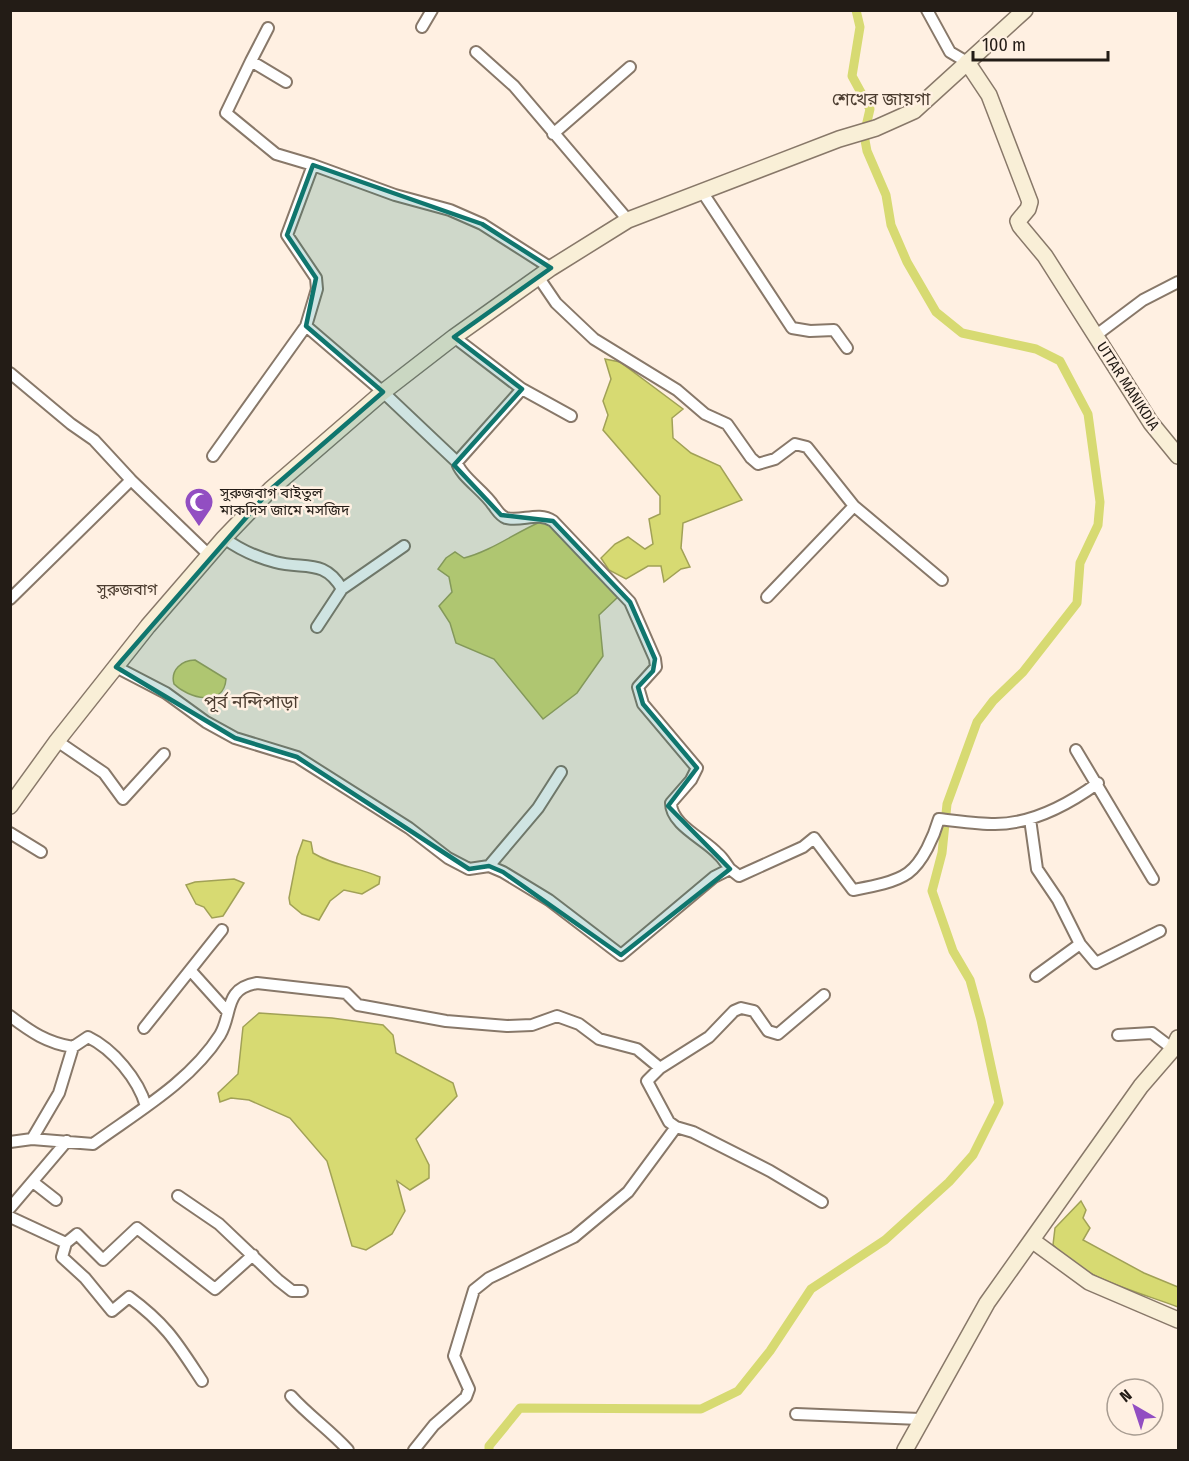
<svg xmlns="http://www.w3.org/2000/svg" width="1189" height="1461" viewBox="0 0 1189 1461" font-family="'Fira Sans Condensed','Noto Sans Bengali',sans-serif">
  <rect width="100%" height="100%" fill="#fff0e2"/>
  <path fill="#d7da72" stroke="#a1a156" stroke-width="1.5" d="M 605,359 L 620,362 L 683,409 L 672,418 L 673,438 L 691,453 L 720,466 L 742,500 L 683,523 L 681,548 L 690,567 L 681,569 L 664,582 L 661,566 L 648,566 L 626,579 L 609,570 L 601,558 L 615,544 L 628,537 L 645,549 L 653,544 L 649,519 L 660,514 L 660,496 L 603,430 L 608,415 L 603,401 L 611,379 Z
    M 540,522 L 551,522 L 618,597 L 599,615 L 603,656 L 577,693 L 543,719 L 494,659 L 456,643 L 450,623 L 439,606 L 452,592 L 449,577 L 438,569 L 446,558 L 455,552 L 464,558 C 491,551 513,534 540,522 Z
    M 195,660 L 226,679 C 224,708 188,698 174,684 C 170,670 182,660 195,660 Z
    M 303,840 L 311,842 L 313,853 C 334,866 357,867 380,877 L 379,884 L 362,894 L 344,890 L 330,901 L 319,920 L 302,914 L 290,904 L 289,898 L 297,857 Z
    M 234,879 L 244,883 L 223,916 L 212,918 L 204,907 L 196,904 L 186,885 L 195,882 Z
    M 259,1013 L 332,1018 L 383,1025 L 393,1035 L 396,1053 L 453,1083 L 457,1096 L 416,1139 L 429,1165 L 429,1178 L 410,1190 L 397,1181 L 405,1211 L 392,1234 L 366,1250 L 352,1246 L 327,1161 L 290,1118 L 249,1100 L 231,1098 L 220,1102 L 218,1093 L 238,1074 L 243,1027 Z
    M 1081,1201 L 1086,1210 L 1083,1218 L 1090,1228 L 1083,1240 L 1144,1273 L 1178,1287 L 1178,1307 C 1136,1291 1083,1279 1053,1245 L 1055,1228 Z"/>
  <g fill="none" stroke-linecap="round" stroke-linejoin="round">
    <path stroke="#d7da72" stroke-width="9" d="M 489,1450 L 489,1446 L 520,1408 L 701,1409 L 738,1391 L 770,1351 L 811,1289 L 885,1240 L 949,1182 L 973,1155 L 999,1103 L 981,1020 L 970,980 L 953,951 L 932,891 L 942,853 L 947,804 L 977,722 L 993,701 L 1023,672 L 1077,603 L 1080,563 L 1098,525 L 1100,502 L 1088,414 L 1060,361 L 1036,349 L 962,333 L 936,312 L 907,262 L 891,225 L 886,195 L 867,151 L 864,135 L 870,109 L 852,76 L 860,27 L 856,10"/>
    <g stroke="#887869" stroke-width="14">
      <path id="street" d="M 927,10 L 950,52 L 967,62
        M 422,27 L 432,10
        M 476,52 L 514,86 L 628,220
        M 251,61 L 268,28
        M 286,82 L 251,61 L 226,113 L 276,154 L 313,165 L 287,235 L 316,278 L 317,289 L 306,326 L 383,392 L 457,462 L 522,389
        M 553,134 L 630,67
        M 313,165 L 395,195 L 450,210 L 482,224 L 551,268
        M 703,193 L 792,328 L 810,331 L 834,330 L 847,348
        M 539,278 L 556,303 L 594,339 L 677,390 L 705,414 L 727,424 L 751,458 L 758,464 L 775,459 L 795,444 L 807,447 L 854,506 L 942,580
        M 1095,336 L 1143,300 L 1178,282
        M 454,337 L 522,389 L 571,416
        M 10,373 L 71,424 L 94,440 L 131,480 L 209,555
        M 213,456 L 306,326
        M 457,462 C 459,475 484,491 493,505 C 497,510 500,516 506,518 C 522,522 538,511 553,521 L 630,602 L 655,659 L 656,667 L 638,687 L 643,704 L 697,768 L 691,780 L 671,803 C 671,825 705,839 718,854 C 723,858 726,864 730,869
        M 224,538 C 240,550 256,557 275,562 C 304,570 324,558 342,589
        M 767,597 L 854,506
        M 10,599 L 131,480
        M 317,627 L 342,589 L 404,546
        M 116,667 L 166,693 L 206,722 L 235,738 L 297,757 L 409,828 L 448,858 L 469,869 L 489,866 L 503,872 L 549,900 L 621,955 L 714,877 L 730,869 L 739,876 L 803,847 L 814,838 L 853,890 C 869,887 894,883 908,873 C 923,862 934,836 939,819 C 958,821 977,824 995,824 C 1031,824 1069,804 1098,783
        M 57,741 L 104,773 L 123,799 L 164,754
        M 1076,750 L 1153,879
        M 1030,819 L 1037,869 L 1058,900 L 1080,944 L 1096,963 L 1160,931
        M 10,833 L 41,852
        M 489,866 L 538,808 L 561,772
        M 191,971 L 227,1011
        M 1036,976 L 1080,944
        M 10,1016 C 31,1032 47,1043 73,1047
        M 144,1028 L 222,930
        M 1118,1035 L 1152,1033 L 1173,1049
        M 660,1068 L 647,1081 L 669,1122 L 676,1127 L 693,1132 L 770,1171 L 822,1202
        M 32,1139 L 59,1093 L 73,1047 L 88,1037 C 113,1049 138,1079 146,1106
        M 10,1142 L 32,1139 L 93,1144 C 137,1112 190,1082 220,1035 C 233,1013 223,989 257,983 L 346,993 L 358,1005 L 446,1021 L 507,1026 L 532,1025 L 557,1016 L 579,1024 L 599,1039 L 637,1049 L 660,1068 L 709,1037 L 734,1011 L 741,1008 L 754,1011 L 768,1031 L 778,1034 L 824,995
        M 33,1182 L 56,1200
        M 178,1196 L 219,1224 L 278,1280 L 292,1291 L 302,1291
        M 10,1208 L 67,1141
        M 10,1217 L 66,1243 L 62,1257 L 85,1278 L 112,1311 L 129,1297 C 167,1325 177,1343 202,1381
        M 66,1243 L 77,1234 L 103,1260 L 137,1228 L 215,1289 L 253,1255
        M 291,1396 C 309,1416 330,1430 348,1450
        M 796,1414 L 920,1419
        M 414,1450 L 434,1425 L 466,1397 L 469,1389 L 454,1356 L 474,1290 L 489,1278 L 574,1237 L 628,1192 L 676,1127"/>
    </g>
    <g stroke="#887869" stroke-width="18">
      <path id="secondary" d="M 967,62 L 989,95 L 1030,202 L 1028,209 L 1018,221 L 1020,226 L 1045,256 L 1151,423 L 1178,456
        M 10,806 L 57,741 L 148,626 L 224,538 L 271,489 L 383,392 L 454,337 L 551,268 L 628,220 L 839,139 L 876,128 L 914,111 L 1025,10
        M 1033,1241 L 1089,1282 L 1178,1320
        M 905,1450 L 987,1303 L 1141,1086 L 1173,1049 L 1178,1038"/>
    </g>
    <use href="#street" stroke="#fff" stroke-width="10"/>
    <use href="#secondary" stroke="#f9efd7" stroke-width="15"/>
  </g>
  <path fill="#0f766e" fill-opacity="0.2" stroke="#0f766e" stroke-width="4.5" stroke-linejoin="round" d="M 313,165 L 482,224 L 551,268 L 454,337 L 522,389 L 454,465 L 501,515 L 553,521 L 630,602 L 655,659 L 653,671 L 638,687 L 643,704 L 697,768 L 668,806 L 730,869 L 621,955 L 503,872 L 489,866 L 469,869 L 297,757 L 235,738 L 116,667 L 271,489 L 383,392 L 306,326 L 316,278 L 287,235 Z"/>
  <defs>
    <g id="mosque-pin" transform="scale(1.5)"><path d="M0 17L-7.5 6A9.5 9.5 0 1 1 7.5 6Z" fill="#924ec2" stroke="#fff0e2"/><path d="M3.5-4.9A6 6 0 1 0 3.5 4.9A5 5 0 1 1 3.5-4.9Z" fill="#fff"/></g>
  </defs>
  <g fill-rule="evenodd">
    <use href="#mosque-pin" x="199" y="502"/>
  </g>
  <g text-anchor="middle" stroke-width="5" stroke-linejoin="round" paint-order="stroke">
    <g font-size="15" fill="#231c16" stroke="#fff0e2">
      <text transform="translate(1128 386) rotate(57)" y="5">UTTAR MANIKDIA</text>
    </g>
    <g font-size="15" fill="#231c16" stroke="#fff0e2" text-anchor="start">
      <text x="220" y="498">সুরুজবাগ বাইতুল<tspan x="220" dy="17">মাকদিস জামে মসজিদ</tspan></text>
    </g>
    <g font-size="16" fill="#4c3d30" stroke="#fff0e2">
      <text x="127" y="595">সুরুজবাগ</text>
    </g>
    <g font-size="18" fill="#4c3d30" stroke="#fff0e2">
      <text x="881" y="105">শেখের জায়গা</text>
      <text x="251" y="708">পূর্ব নন্দিপাড়া</text>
    </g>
  </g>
  <rect width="1189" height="1461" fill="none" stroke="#231c16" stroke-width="24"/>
  <g transform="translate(1135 1407) rotate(321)"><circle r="28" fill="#fff0e2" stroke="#a79b90" stroke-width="1.5"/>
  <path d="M0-4.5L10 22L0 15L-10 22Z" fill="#924ec2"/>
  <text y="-9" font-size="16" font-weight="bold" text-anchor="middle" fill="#231c16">N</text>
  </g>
  <path d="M973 51v9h135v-9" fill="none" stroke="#231c16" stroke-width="3"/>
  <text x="982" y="51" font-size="18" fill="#231c16" stroke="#fff0e2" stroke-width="4.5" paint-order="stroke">100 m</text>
</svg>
